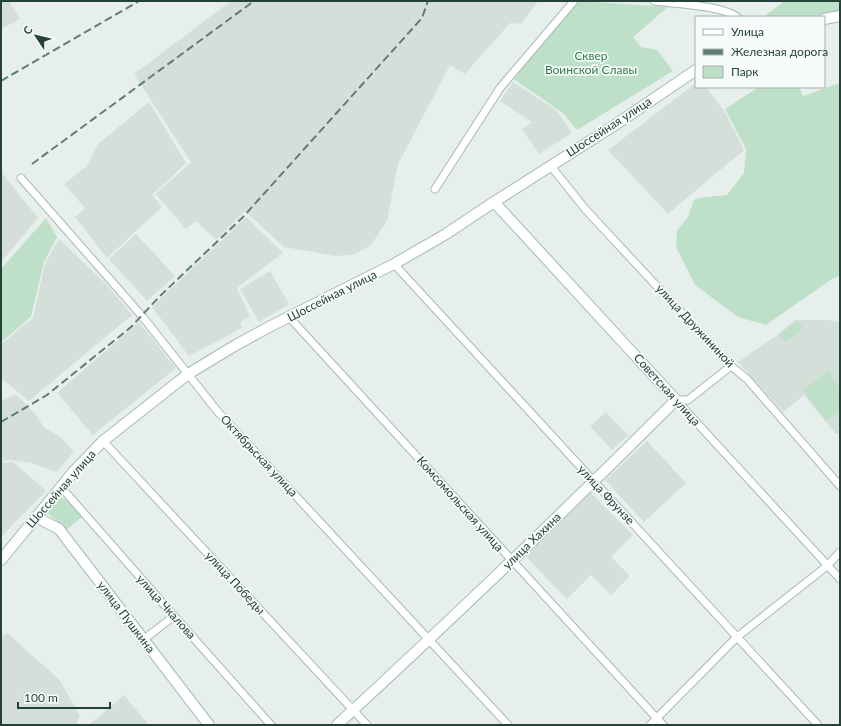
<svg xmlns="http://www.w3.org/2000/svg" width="841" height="726" viewBox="0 0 841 726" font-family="Lato,sans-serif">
  <rect width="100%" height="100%" fill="#e6efeb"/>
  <path fill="#d4dfda" d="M 1,1 L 9,1 L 20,19 L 1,29 Z
    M 231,1 L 538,1 L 521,24 L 510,23 L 465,74 L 450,65 L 398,164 L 387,221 L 371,245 L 355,254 L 337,256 L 284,247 L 245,211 L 216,240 L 196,221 L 186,229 L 156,194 L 191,162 L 134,74 Z
    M 513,82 L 556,110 L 572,133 L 539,154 L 522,129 L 532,122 L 500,101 Z
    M 696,83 L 696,87 L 706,87 L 726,114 L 744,150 L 668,214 L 608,150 Z
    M 149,102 L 186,163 L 152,195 L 162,207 L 107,258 L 75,217 L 85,208 L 64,184 L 86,167 L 99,143 Z
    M 1,172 L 38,218 L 1,262 Z
    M 246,217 L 283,253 L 237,288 L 250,317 L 240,322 L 242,328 L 189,356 L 152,307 Z
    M 136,234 L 175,276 L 147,301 L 109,259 Z
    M 59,239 L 108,286 L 132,315 L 29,401 L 1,378 L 1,344 L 33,318 L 45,263 Z
    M 270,271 L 289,304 L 259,322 L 240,289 Z
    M 795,320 L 828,320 L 840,322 L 840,433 L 836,434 L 804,395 L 783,412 L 738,362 L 776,336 Z
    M 139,322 L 176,368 L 93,435 L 57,393 Z
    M 16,394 L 35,414 L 44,427 L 60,437 L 74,451 L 57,472 L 31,463 L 11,460 L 1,461 L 1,401 Z
    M 606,412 L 628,435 L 612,450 L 590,426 Z
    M 647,441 L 686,483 L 644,522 L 605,480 Z
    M 13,462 L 46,491 L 1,537 L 1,463 Z
    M 589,491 L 633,535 L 611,557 L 630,576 L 611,595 L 591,575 L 567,599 L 524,555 Z
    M 7,633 L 59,679 L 80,716 L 75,725 L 1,725 L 1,638 Z
    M 124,695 L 149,725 L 89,725 Z"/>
  <path fill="#bfe0c8" d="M 578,1 L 668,7 L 633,37 L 641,47 L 657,50 L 673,71 L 577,130 L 563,113 L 512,78 Z
    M 785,1 L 840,1 L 840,10 L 810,17 L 767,17 L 767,14 Z
    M 840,83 L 840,276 L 833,278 L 766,325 L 738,317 L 695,285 L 676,247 L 677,231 L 688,217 L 694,200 L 698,198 L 727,195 L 744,173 L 746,149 L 725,109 L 759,87 L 799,87 L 803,96 Z
    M 46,218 L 57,237 L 44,262 L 31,317 L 1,342 L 1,269 Z
    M 797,321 L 803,328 L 785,342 L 779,335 Z
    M 828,371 L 840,387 L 840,411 L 826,421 L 803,390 Z
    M 59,496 L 72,504 L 82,517 L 66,530 L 57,521 L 45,511 Z"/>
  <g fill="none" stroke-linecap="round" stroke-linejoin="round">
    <g stroke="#a8b8b2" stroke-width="9">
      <path id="street" d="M 654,1 C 676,4 720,5 737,17
        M 550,165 L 586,210 L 731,366 L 747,379 L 840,486
        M 21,178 L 142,316 L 218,412 L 508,725
        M 435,189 L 500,88 L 574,1
        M 394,264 L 818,725
        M 289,317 L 663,725
        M 676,400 L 840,579
        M 676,400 L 688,400 L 731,366
        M 103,441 L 367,725
        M 61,487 L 174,616 L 271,725
        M 143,640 L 174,616
        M 650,725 L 737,637 L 827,566 L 840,552"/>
    </g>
    <g stroke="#a4bbb3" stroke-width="12">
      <path id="secondary" d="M 824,19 L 840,16
        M 36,517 L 59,529 L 209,725
        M 1,560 L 74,471 L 103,441 L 188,374 L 236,345 L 267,328 L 394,264 L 446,234 L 494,202 L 615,125 L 696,70
        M 337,725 C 452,619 565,511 676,400 L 494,202"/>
    </g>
    <use href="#street" stroke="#fff" stroke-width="7"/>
    <use href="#secondary" stroke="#fff" stroke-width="10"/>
    <path stroke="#5f7d75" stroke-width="2" stroke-dasharray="8 4" stroke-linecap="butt" d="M 1,81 L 139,1
      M 32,164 L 254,1
      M 1,422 L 47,395 L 131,327 L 160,296 L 243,217 L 422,18 L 428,1"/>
  </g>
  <g text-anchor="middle" stroke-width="3.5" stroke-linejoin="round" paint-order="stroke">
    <g font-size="12" fill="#2d7a4b" stroke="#f7fbf9">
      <text x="591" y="60">Сквер<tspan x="591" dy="14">Воинской Славы</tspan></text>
    </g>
    <g font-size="12" fill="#24423a" stroke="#f7fbf9">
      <text transform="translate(609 127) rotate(-33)" y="4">Шоссейная улица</text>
      <text transform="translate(332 296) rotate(-27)" y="4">Шоссейная улица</text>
      <text transform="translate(695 326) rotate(47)" y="4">улица Дружининой</text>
      <text transform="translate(667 390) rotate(48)" y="4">Советская улица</text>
      <text transform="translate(259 456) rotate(47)" y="4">Октябрьская улица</text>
      <text transform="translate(61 489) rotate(-49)" y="4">Шоссейная улица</text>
      <text transform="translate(606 495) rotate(47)" y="4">улица Фрунзе</text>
      <text transform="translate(460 504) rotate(48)" y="4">Комсомольская улица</text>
      <text transform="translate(532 541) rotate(-44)" y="4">улица Хахина</text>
      <text transform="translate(235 583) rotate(47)" y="4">улица Победы</text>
      <text transform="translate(166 607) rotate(48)" y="4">улица Чкалова</text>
      <text transform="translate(126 617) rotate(53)" y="4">улица Пушкина</text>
    </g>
  </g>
  <rect width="841" height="726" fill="none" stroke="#24423a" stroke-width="4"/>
  <rect x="695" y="16" width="130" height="72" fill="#f7fbf9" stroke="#a3b1ad"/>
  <rect x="703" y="29" width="20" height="6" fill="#ffffff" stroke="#a3b1ad"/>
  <text x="731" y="36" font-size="12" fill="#24423a">Улица</text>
  <rect x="703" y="49" width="20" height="6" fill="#5f7d75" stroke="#a3b1ad"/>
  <text x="731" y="56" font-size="12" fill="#24423a">Железная дорога</text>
  <rect x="703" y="66" width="20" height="12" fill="#bfe0c8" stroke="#a3b1ad"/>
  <text x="731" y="76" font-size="12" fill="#24423a">Парк</text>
  <g transform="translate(36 36) rotate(305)" stroke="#f7fbf9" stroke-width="3" paint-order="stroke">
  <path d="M0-3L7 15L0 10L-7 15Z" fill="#24423a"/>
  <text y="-6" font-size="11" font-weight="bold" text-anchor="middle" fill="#24423a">С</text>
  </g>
  <path d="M18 702v6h92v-6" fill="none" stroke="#24423a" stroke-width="2"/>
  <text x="24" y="702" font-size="12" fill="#24423a" stroke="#f7fbf9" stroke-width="3" paint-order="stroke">100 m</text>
</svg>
